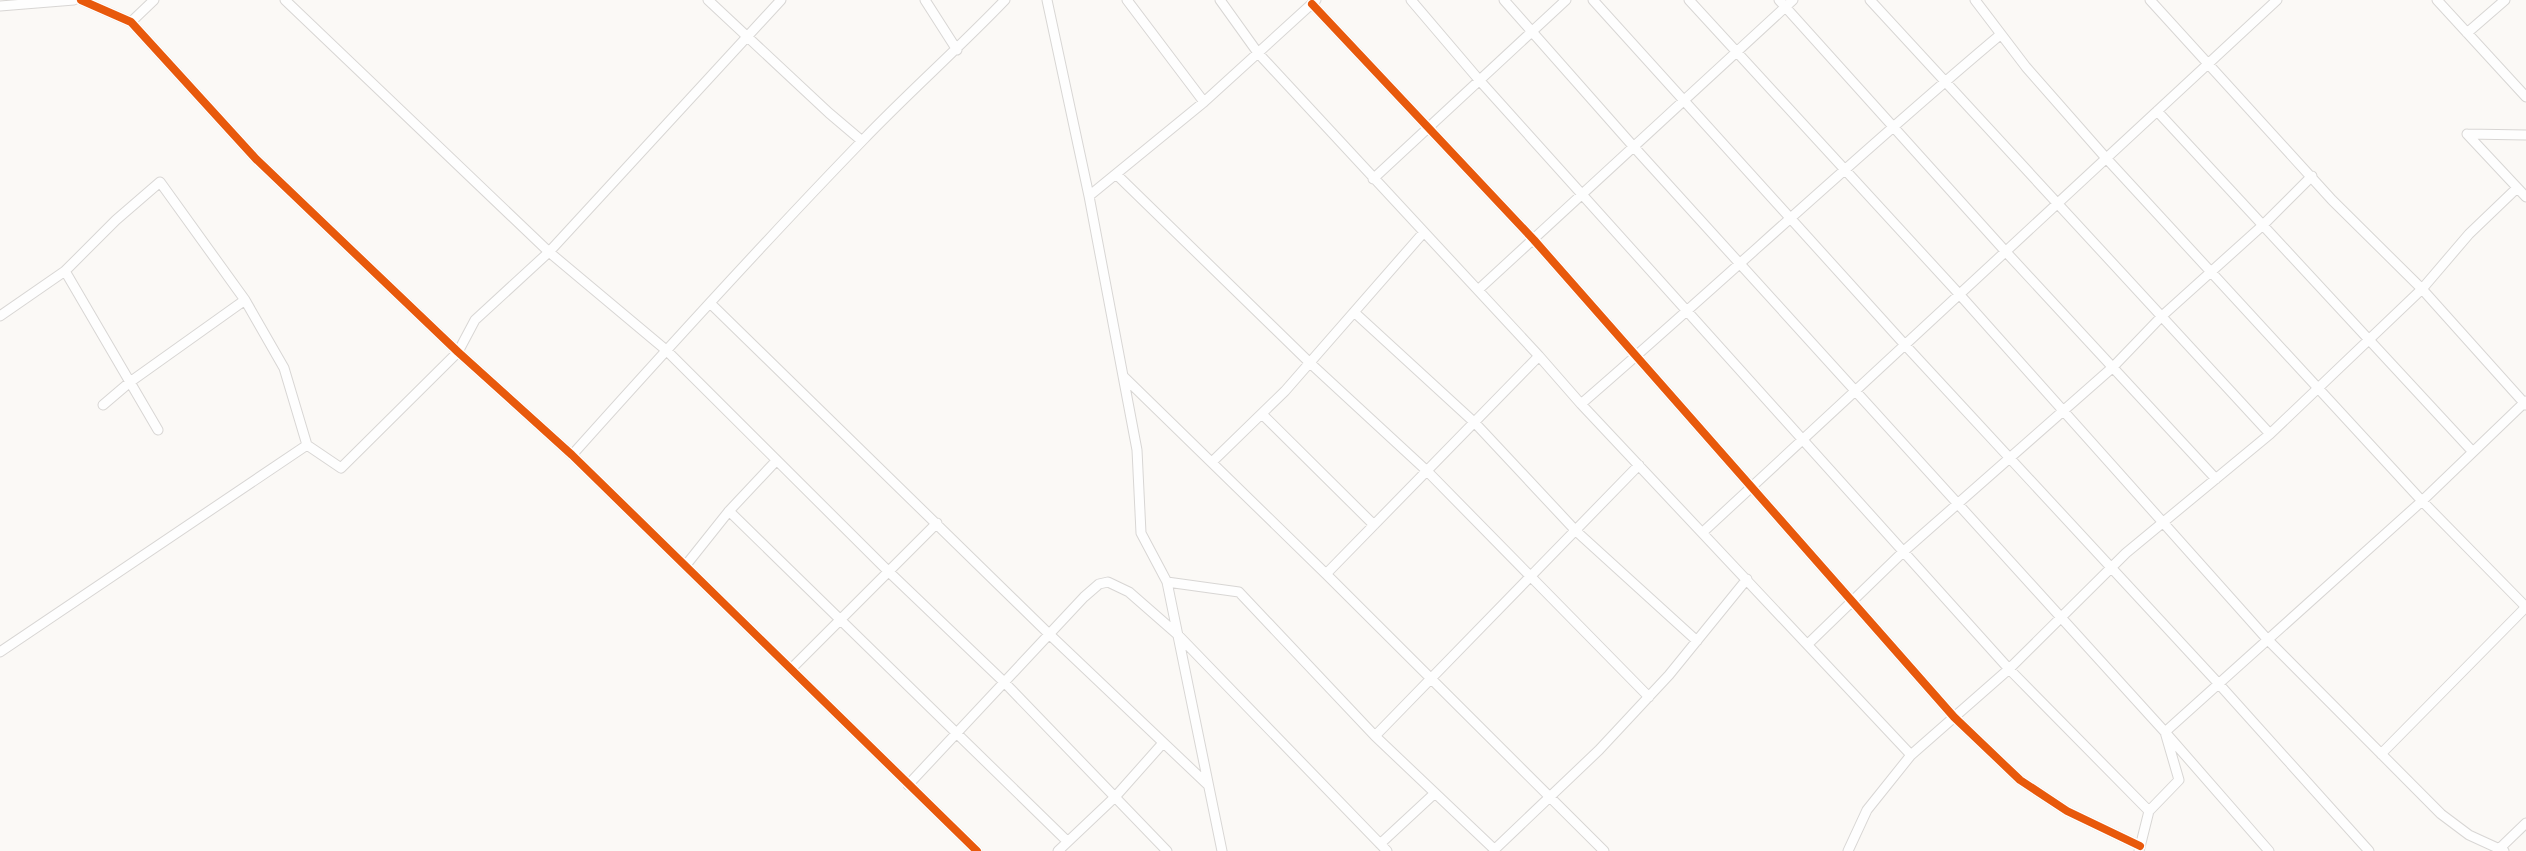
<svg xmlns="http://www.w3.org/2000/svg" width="2526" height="851" viewBox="0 0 2526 851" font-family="'Fira Sans',sans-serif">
  <rect width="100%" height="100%" fill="#fbf9f6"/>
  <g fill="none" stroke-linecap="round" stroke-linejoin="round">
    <g stroke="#d8d6d4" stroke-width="11">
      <path id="minor" d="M 81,0 L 131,22 L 256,159 L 458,352 L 572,455 L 977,851
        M 285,0 L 549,252 L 666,350 L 889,572 L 1004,682 L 1167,851
        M 708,0 L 829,113 L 862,141
        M 925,0 L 957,50
        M 1047,0 L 1089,196 L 1137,450 L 1141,533 L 1167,582 L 1222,851
        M 1127,0 L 1204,102
        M 1220,0 L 1258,53 L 1539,356 L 1581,404 L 1911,755
        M 1411,0 L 1480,81 L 2009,669 L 2149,811
        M 1504,0 L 1633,146 L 2165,732 L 2269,851
        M 1593,0 L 1906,346 L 2218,683 L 2369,851
        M 1689,0 L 1960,295 L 2267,639 L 2441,814 L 2469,835 L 2504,851
        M 1779,0 L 2006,252 L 2216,479
        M 1870,0 L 2270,434
        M 1975,0 L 2026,67 L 2106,158 L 2422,501 L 2526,607
        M 2150,0 L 2332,200 L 2422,289 L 2526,405
        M 2437,0 L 2526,97
        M 1312,4 L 1534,240 L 1954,717 L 2020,780 L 2067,811 L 2140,846
        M 0,6 L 74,0
        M 131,22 L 154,0
        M 2467,33 L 2505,0
        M 2157,111 L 2473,452
        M 2467,134 L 2526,197
        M 2467,134 L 2526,135
        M 1116,174 L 1310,363 L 1427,471 L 1649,697
        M 1373,179 L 1566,0
        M 1089,196 L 1204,102 L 1316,0
        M 65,271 L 158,430
        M 1478,290 L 1793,0
        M 710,303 L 1049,634 L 1208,785
        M 1354,312 L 1475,423 L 1576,531 L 1697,641
        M 0,316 L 65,271 L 116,220 L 160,182 L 245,300 L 284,368 L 307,445 L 341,468 L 458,352 L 475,320 L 549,252 L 781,0
        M 1124,377 L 1326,574 L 1604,851
        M 1581,404 C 1722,282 1857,155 2000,35
        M 103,405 L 130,382 L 245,300
        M 1262,414 L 1374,525
        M 572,455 C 667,349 763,243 863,140 C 909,92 959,48 1005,0
        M 1212,462 L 1285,391 L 1424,232
        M 729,511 L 1067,841
        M 1703,532 L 2277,0
        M 686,565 L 729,511 L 776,461
        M 1326,574 L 1539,356
        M 1167,582 L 1239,592 L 1375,736 L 1494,849
        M 1808,644 L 1904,551 L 2113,367 L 2162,316 L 2263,225 L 2312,176
        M 0,652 L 307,445
        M 791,669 L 937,523
        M 1375,736 L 1639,465
        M 2381,754 L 2526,607
        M 908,785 L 1084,597 L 1099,584 L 1108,582 L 1129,592 L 1177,634 L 1387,851
        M 1380,844 L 1435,793
        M 1058,851 L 1115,797 L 1163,743
        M 1493,851 L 1599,750 L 1669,675 L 1747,579
        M 1848,851 L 1867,810 L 1911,755 L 2009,669 L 2126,553 L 2270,434 L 2422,289 L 2469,234 L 2517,188
        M 2139,851 L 2149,811 L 2179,780 L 2165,732 L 2422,501 L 2526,401
        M 2497,851 L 2526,823"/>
    </g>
    <use href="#minor" stroke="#fefefe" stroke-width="9"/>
    <g stroke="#fff" stroke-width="11">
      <path id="cycleway" d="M 81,0 L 131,22 L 256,159 L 458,352 L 572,455 L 977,851
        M 1312,4 L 1534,240 L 1954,717 L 2020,780 L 2067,811 L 2140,846"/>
    </g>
    <use href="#cycleway" stroke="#e8590c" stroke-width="8"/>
  </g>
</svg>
